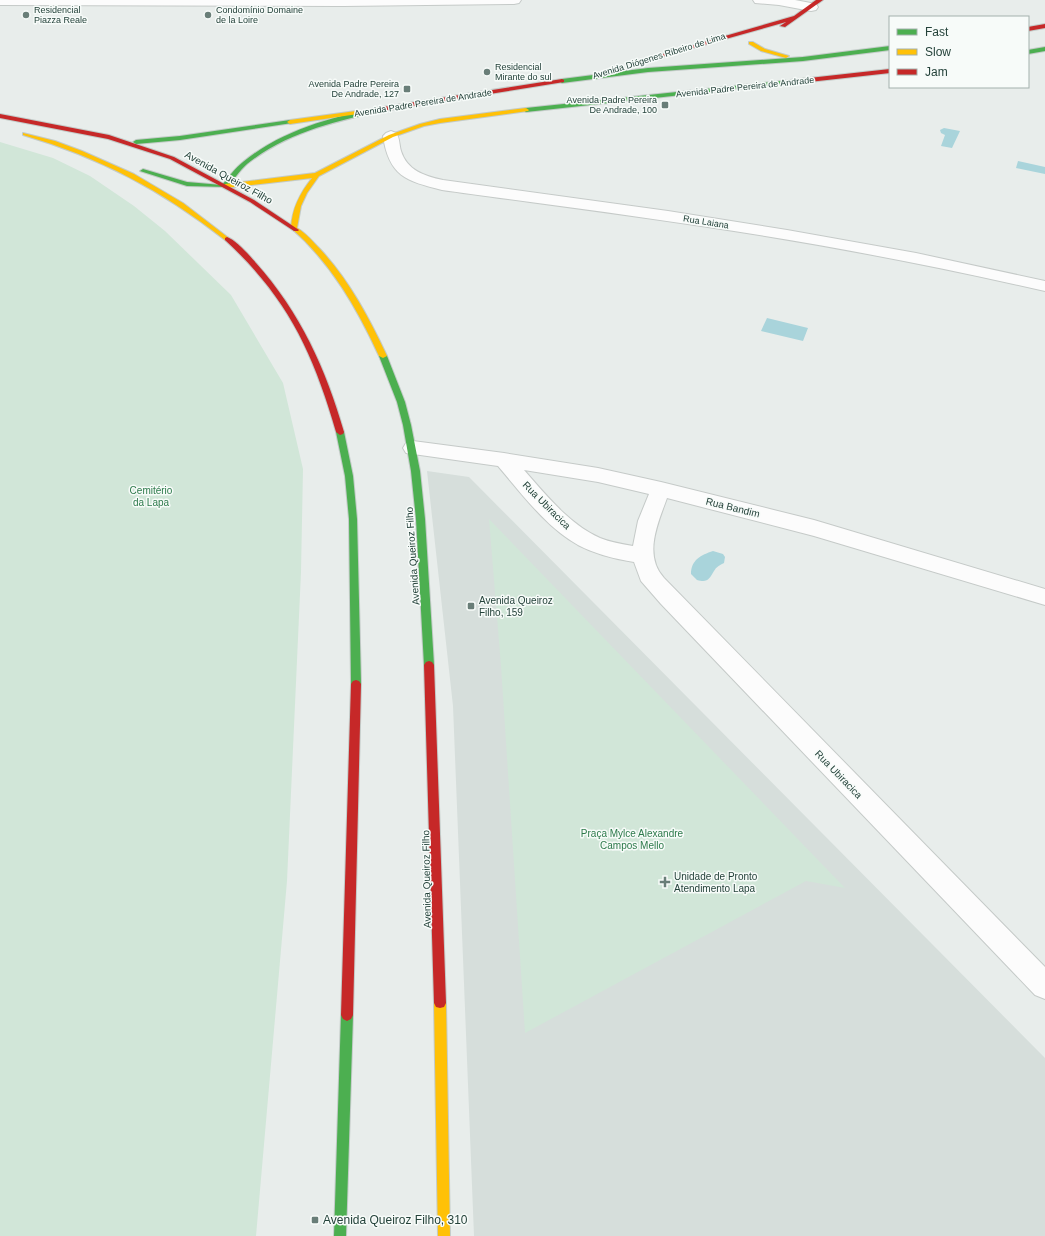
<svg xmlns="http://www.w3.org/2000/svg" width="1045" height="1236" viewBox="0 0 1045 1236" font-family="Helvetica,sans-serif">
  <rect width="100%" height="100%" fill="#e8edeb"/>
  <path fill="#d6dedb" d="M 427,471 L 469,477 L 1045,1058 L 1045,1236 L 474,1236 L 453,706 Z"/>
  <path fill="#d1e6d8" d="M 0,142 L 53,158 L 90,176 L 134,206 L 165,231 L 231,295 L 283,383 L 303,469 L 301,572 L 287,881 L 256,1236 L 0,1236 Z
    M 489,519 L 845,888 L 806,881 L 525,1033 L 501,666 Z"/>
  <path fill="#a9d4db" d="M 944,128 L 960,131 L 952,148 L 941,146 L 945,135 L 941,133 L 940,130 Z
    M 1018,161 L 1045,167 L 1045,174 L 1016,168 Z
    M 767,318 L 808,328 L 803,341 L 761,331 Z
    M 713,551 L 723,554 L 725,557 L 724,563 C 720,565 716,567 714,571 C 709,579 708,583 697,580 L 691,574 C 691,560 701,555 713,551 Z"/>
  <g fill="none" stroke-linecap="round" stroke-linejoin="round">
    <g stroke="#c5cac8" stroke-width="2">
      <path id="street" d="M 0,0 L 521,0 L 519,3 L 514,4 L 343,6 L 0,5 Z
        M 753,0 L 795,0 L 816,4 L 818,7 L 816,10 L 811,11 L 779,5 L 755,3 Z
        M 391,131 L 396,133 C 400,138 399,145 401,151 C 407,170 424,176 443,180 L 668,211 L 787,230 L 916,253 L 1045,281 L 1045,291 C 931,265 816,243 701,226 C 615,213 528,202 442,190 C 406,181 389,176 383,136 L 386,133 Z
        M 413,441 L 504,453 L 598,468 L 661,482 L 814,520 L 1045,589 L 1045,605 L 814,536 L 667,498 C 658,523 643,555 664,578 L 1045,967 L 1045,999 L 1035,995 L 661,604 L 641,581 L 634,562 C 615,559 595,554 578,545 C 546,527 522,494 498,466 L 406,453 L 403,448 L 406,443 ZM 524,470 L 598,482 L 649,494 L 638,521 L 633,546 C 621,544 610,542 600,538 C 569,524 546,495 524,470 Z"/>
    </g>
    <g stroke="#c3cbc8" stroke-width="2">
      <path id="fast" d="M 890,46 L 890,50 L 803,61 L 648,72 L 562,83 L 559,81 L 562,79 L 648,68 L 803,57 Z
        M 1045,47 L 1045,51 L 1028,54 L 1028,50 Z
        M 809,78 L 812,80 L 811,81 L 526,112 L 523,110 L 526,108 Z
        M 383,107 L 386,109 L 385,110 C 335,122 289,131 247,164 C 239,171 234,180 227,187 L 187,186 L 140,171 L 143,169 L 187,182 L 222,185 C 229,177 235,168 243,162 C 282,130 334,116 383,107 Z
        M 290,120 L 293,122 L 292,123 L 180,140 L 136,144 L 133,142 L 136,140 L 180,136 Z
        M 380,354 L 383,354 L 387,356 L 405,402 L 411,425 L 420,471 L 425,519 L 434,665 L 432,668 L 426,668 L 424,665 L 416,519 L 411,471 L 403,425 L 397,402 L 379,356 Z
        M 340,429 L 344,432 L 353,476 L 357,519 L 361,684 L 359,687 L 353,687 L 351,684 L 349,519 L 345,476 L 336,432 Z
        M 347,1009 L 351,1011 L 353,1015 L 346,1236 L 334,1236 L 341,1015 L 343,1011 Z"/>
    </g>
    <g stroke="#c3cbc8" stroke-width="2">
      <path id="slow" d="M 749,42 L 753,42 L 765,49 L 789,56 L 786,58 L 761,51 L 749,44 Z
        M 526,108 L 529,110 L 528,111 L 440,123 L 424,126 L 393,137 L 319,176 L 307,193 L 301,206 L 297,228 C 306,233 313,242 320,249 C 349,280 369,318 387,356 L 383,358 L 379,356 C 357,308 331,263 291,228 C 292,208 300,193 312,178 L 225,188 L 222,186 L 225,184 L 315,173 L 389,135 L 420,124 L 440,119 Z
        M 356,111 L 358,112 L 358,114 L 290,124 L 287,122 L 290,120 Z
        M 23,133 L 55,141 L 82,151 L 134,174 L 183,203 L 230,239 L 227,241 L 225,240 C 161,190 101,158 23,135 Z
        M 440,998 L 444,999 L 446,1003 L 450,1236 L 438,1236 L 434,1003 L 436,999 Z"/>
    </g>
    <g stroke="#c3cbc8" stroke-width="2">
      <path id="jam" d="M 816,0 L 823,0 L 785,27 L 780,26 L 786,22 L 640,63 L 635,62 L 794,16 Z
        M 1045,24 L 1045,28 L 1028,31 L 1028,27 Z
        M 890,69 L 890,73 L 809,82 L 806,80 L 809,78 Z
        M 562,79 L 564,80 L 564,82 L 383,111 L 380,109 L 383,107 Z
        M 0,114 L 109,135 L 174,157 L 254,200 L 299,230 L 298,231 L 294,231 L 250,202 L 170,159 L 108,139 L 0,118 Z
        M 227,237 C 236,240 250,256 256,263 C 300,312 326,369 344,432 L 343,434 L 340,435 L 336,432 C 313,352 287,297 225,240 L 225,238 Z
        M 429,661 L 432,662 L 434,665 L 446,1003 L 444,1007 L 440,1008 L 436,1007 L 434,1003 L 424,665 L 426,662 Z
        M 356,680 L 359,681 L 361,684 L 353,1015 L 351,1019 L 347,1021 L 343,1019 L 341,1015 L 351,684 L 353,681 Z"/>
    </g>
    <use href="#street" fill="#fcfcfc" fill-rule="evenodd"/>
    <use href="#fast" fill="#4caf50" fill-rule="evenodd"/>
    <use href="#slow" fill="#ffc107" fill-rule="evenodd"/>
    <use href="#jam" fill="#c62828" fill-rule="evenodd"/>
  </g>
  <g fill="#697e78" stroke="#f7fbf9" stroke-width="1.5">
    <circle cx="26" cy="15" r="4"/>
    <circle cx="208" cy="15" r="4"/>
    <circle cx="487" cy="72" r="4"/>
    <rect x="403" y="85" width="8" height="8" rx="2"/>
    <rect x="661" y="101" width="8" height="8" rx="2"/>
    <rect x="467" y="602" width="8" height="8" rx="2"/>
    <path d="M663 876h4v4h4v4h-4v4h-4v-4h-4v-4h4z"/>
    <rect x="311" y="1216" width="8" height="8" rx="2"/>
  </g>
  <g text-anchor="middle" stroke-width="3" stroke-linejoin="round" paint-order="stroke">
    <g font-size="9" fill="#24423a" stroke="#f7fbf9" text-anchor="start">
      <text x="34" y="13">Residencial<tspan x="34" dy="10">Piazza Reale</tspan></text>
      <text x="216" y="13">Condomínio Domaine<tspan x="216" dy="10">de la Loire</tspan></text>
      <text x="495" y="70">Residencial<tspan x="495" dy="10">Mirante do sul</tspan></text>
      <text x="399" y="87" text-anchor="end">Avenida Padre Pereira<tspan x="399" dy="10">De Andrade, 127</tspan></text>
      <text x="657" y="103" text-anchor="end">Avenida Padre Pereira<tspan x="657" dy="10">De Andrade, 100</tspan></text>
    </g>
    <g font-size="9" fill="#24423a" stroke="#f7fbf9">
      <text transform="translate(659 56) rotate(-17)" y="3">Avenida Diógenes Ribeiro de Lima</text>
      <text transform="translate(745 87) rotate(-6)" y="3">Avenida Padre Pereira de Andrade</text>
      <text transform="translate(423 103) rotate(-9)" y="3">Avenida Padre Pereira de Andrade</text>
      <text transform="translate(706 222) rotate(9)" y="3">Rua Laiana</text>
    </g>
    <g font-size="10" fill="#24423a" stroke="#f7fbf9">
      <text transform="translate(229 177) rotate(29)" y="4">Avenida Queiroz Filho</text>
      <text transform="translate(547 505) rotate(45)" y="4">Rua Ubiracica</text>
      <text transform="translate(733 507) rotate(14)" y="4">Rua Bandim</text>
      <text transform="translate(412 556) rotate(-94)" y="4">Avenida Queiroz Filho</text>
      <text transform="translate(839 774) rotate(46)" y="4">Rua Ubiracica</text>
      <text transform="translate(426 879) rotate(-91)" y="4">Avenida Queiroz Filho</text>
    </g>
    <g font-size="10" fill="#2d7a4b" stroke="#f7fbf9">
      <text x="151" y="494">Cemitério<tspan x="151" dy="12">da Lapa</tspan></text>
      <text x="632" y="837">Praça Mylce Alexandre<tspan x="632" dy="12">Campos Mello</tspan></text>
    </g>
    <g font-size="10" fill="#24423a" stroke="#f7fbf9" text-anchor="start">
      <text x="479" y="604">Avenida Queiroz<tspan x="479" dy="12">Filho, 159</tspan></text>
      <text x="674" y="880">Unidade de Pronto<tspan x="674" dy="12">Atendimento Lapa</tspan></text>
    </g>
    <g font-size="12" fill="#24423a" stroke="#f7fbf9" text-anchor="start">
      <text x="323" y="1224">Avenida Queiroz Filho, 310</text>
    </g>
  </g>
  <rect x="889" y="16" width="140" height="72" fill="#f7fbf9" stroke="#a3b1ad"/>
  <rect x="897" y="29" width="20" height="6" fill="#4caf50" stroke="#a3b1ad"/>
  <text x="925" y="36" font-size="12" fill="#24423a">Fast</text>
  <rect x="897" y="49" width="20" height="6" fill="#ffc107" stroke="#a3b1ad"/>
  <text x="925" y="56" font-size="12" fill="#24423a">Slow</text>
  <rect x="897" y="69" width="20" height="6" fill="#c62828" stroke="#a3b1ad"/>
  <text x="925" y="76" font-size="12" fill="#24423a">Jam</text>
</svg>
